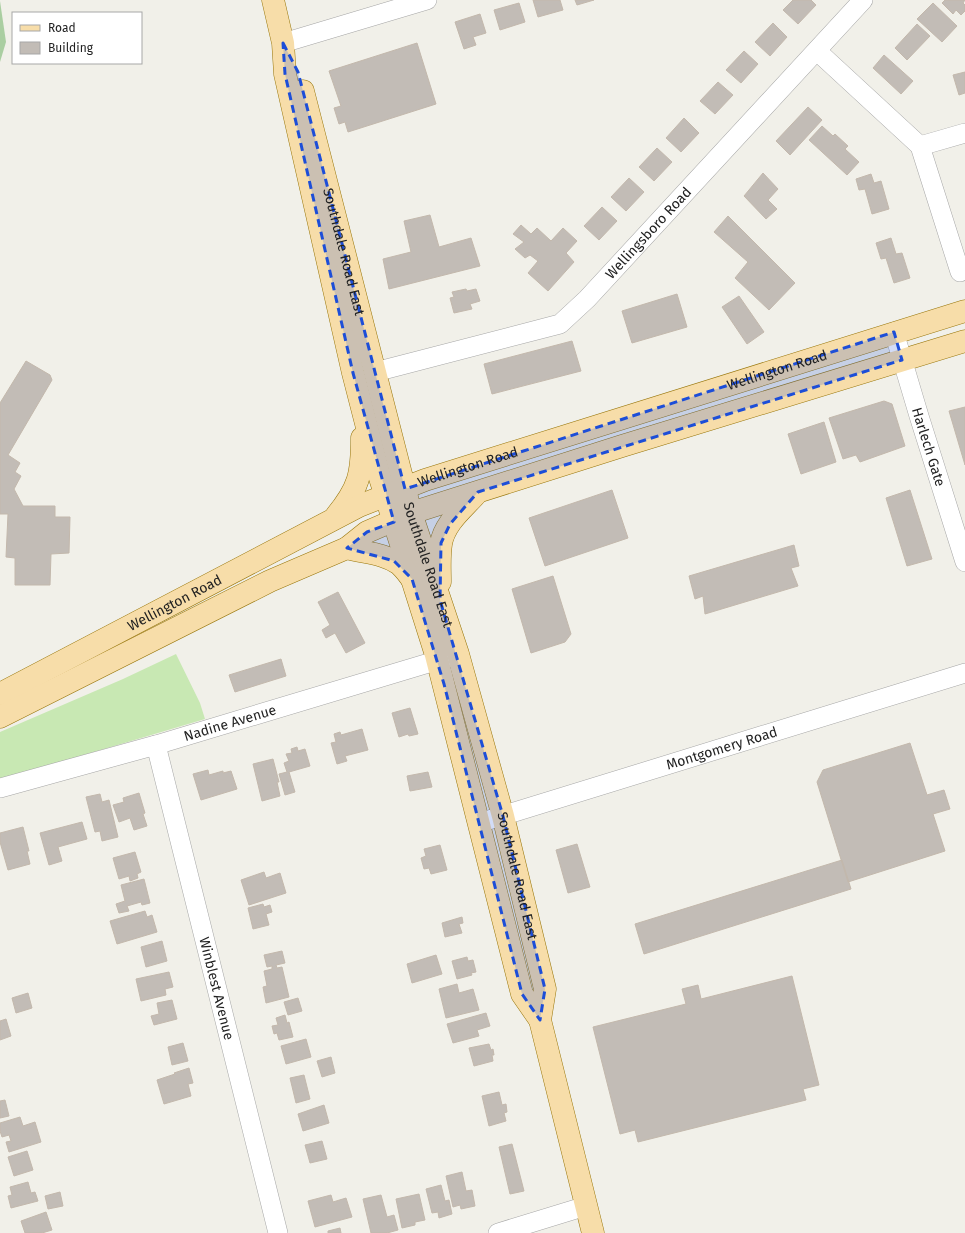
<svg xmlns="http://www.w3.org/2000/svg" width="965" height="1233" viewBox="0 0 965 1233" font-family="'Fira Sans',sans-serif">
  <rect width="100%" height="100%" fill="#f1f0e9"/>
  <path fill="#c8e8b3" d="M 176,654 L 200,703 L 205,719 L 0,780 L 0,732 L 123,679 Z"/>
  <path fill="#aacea1" d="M 0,1 L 6,42 L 0,62 Z"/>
  <path fill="#c2bcb6" stroke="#c3b8ac" d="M 533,0 L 560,0 L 563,10 L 538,17 Z
    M 575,0 L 594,0 L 577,5 Z
    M 793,0 L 811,0 L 816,5 L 798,24 L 783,10 Z
    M 945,0 L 965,0 L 963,3 L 965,5 L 965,11 L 961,15 L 956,10 L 953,14 L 942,3 Z
    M 519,3 L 525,22 L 500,30 L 494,10 Z
    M 933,3 L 957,26 L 942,42 L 917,19 Z
    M 480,14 L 486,33 L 473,37 L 476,45 L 464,49 L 455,22 Z
    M 773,23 L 787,37 L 770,56 L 755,42 Z
    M 917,24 L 930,36 L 907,60 L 895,48 Z
    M 417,43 L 436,104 L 348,132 L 345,122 L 339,124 L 334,108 L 341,106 L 329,71 Z
    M 744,51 L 758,64 L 741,83 L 726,70 Z
    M 884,55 L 913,81 L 901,94 L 873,68 Z
    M 965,72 L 965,93 L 959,95 L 953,75 Z
    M 718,82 L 733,95 L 715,114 L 700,101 Z
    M 808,107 L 822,120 L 790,155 L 776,141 Z
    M 684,118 L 699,133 L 681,152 L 666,138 Z
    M 822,126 L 833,136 L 835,134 L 848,146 L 845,149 L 859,162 L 847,175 L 809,140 Z
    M 657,148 L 672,162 L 654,181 L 639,167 Z
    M 763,173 L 778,189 L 768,200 L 777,209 L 766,219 L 744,196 Z
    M 871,174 L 874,183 L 881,181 L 889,209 L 872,214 L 865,189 L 859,190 L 856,179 Z
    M 629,178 L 644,192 L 626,211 L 611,197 Z
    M 602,207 L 617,221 L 599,240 L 584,226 Z
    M 430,215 L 439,247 L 471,238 L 480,266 L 389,289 L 383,259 L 411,252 L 404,221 Z
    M 728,216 L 795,283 L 769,310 L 735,278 L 748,262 L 714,232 Z
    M 521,225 L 531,234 L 537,228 L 551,241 L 563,228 L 577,241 L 566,253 L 574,262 L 548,291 L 528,273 L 538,261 L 530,255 L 525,258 L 515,249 L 524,242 L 513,234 Z
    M 891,238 L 896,254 L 902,253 L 910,278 L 894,283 L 886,258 L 881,259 L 876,243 Z
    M 466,289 L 467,291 L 476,289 L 480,301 L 470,304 L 472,309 L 454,313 L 450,298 L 454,297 L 452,292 Z
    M 677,294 L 687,327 L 632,343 L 622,311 Z
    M 739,296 L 764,332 L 747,344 L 722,307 Z
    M 572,341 L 581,371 L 492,394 L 484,364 Z
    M 26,361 L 50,375 L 52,380 L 8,455 L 20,463 L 15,472 L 21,476 L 14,489 L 23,506 L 55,506 L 55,517 L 70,517 L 69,553 L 51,554 L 50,585 L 15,585 L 15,558 L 6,557 L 8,514 L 0,514 L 0,403 Z
    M 884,401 L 892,404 L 905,446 L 860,462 L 856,455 L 843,459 L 829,418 Z
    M 965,407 L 965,465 L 949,411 Z
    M 824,422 L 836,462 L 801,474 L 788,434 Z
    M 612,490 L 628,538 L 545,566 L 529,518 Z
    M 910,490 L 932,559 L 907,566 L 886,498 Z
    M 794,545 L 799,566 L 791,568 L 798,586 L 705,614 L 703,596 L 695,599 L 689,576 Z
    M 553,576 L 571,634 L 565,642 L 531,653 L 512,589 Z
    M 338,592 L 365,643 L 346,653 L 335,633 L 326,638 L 322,630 L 330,625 L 318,602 Z
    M 281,659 L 286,676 L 235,692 L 229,675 Z
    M 410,708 L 418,734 L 409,736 L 408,734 L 399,737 L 392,713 Z
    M 362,729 L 368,750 L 345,756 L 347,761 L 337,764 L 331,743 L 336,742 L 334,734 L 340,732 L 341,735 Z
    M 910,743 L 927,795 L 944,790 L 950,809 L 933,814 L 945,851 L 848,882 L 817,782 L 823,770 Z
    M 297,747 L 298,751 L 305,749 L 310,766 L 289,772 L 295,792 L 285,795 L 279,774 L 287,772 L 284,763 L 289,761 L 286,754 L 292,753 L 291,749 Z
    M 273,759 L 279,782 L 277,782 L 280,796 L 262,801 L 253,764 Z
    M 208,770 L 209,775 L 223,771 L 223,773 L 231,771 L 237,789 L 201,800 L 193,774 Z
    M 428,772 L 432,787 L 410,791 L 407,776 Z
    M 139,793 L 145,813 L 143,814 L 147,826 L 134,830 L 130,818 L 119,822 L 113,805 L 124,802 L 123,798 Z
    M 100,794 L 102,802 L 109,800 L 118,837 L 102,841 L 100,831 L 95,832 L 86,797 Z
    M 82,822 L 87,839 L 58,847 L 62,861 L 49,865 L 40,833 Z
    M 23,827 L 29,851 L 27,851 L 30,864 L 8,870 L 0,842 L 0,833 Z
    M 577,844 L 590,887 L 568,893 L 556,850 Z
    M 440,845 L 447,870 L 431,874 L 429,868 L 424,869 L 421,858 L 426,856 L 424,849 Z
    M 135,852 L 141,872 L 137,874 L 138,878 L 130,881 L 129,876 L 119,879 L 113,858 Z
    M 842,860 L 851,889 L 644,954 L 635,924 Z
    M 264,872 L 266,878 L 280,873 L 286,893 L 249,905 L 241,880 Z
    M 144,879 L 150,903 L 142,905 L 141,902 L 127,906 L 129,911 L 119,913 L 116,904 L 125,901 L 121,885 Z
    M 263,904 L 264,907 L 270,905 L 272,912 L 266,914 L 269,925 L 253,929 L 248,908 Z
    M 145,911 L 147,917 L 152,915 L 157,932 L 117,944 L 110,921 Z
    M 462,917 L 463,923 L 459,924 L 462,933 L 445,937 L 442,923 Z
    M 162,941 L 167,961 L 146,967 L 141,947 Z
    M 282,951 L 285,963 L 276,965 L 277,968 L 282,967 L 289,997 L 266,1003 L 263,987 L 267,986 L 264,971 L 272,969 L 272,966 L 267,967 L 264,955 Z
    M 436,955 L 442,974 L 412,983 L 407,964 Z
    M 467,957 L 468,961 L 473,960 L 476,972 L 471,973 L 472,975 L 457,979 L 452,961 Z
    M 169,972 L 173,987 L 165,989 L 166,995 L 141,1001 L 136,979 Z
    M 792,976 L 819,1085 L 803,1089 L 806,1100 L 638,1142 L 635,1130 L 620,1134 L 593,1027 L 686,1004 L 682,989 L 698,985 L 701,999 Z
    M 457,984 L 459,993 L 473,989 L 479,1010 L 446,1018 L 439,989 Z
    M 28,993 L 32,1008 L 16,1013 L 12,998 Z
    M 298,998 L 302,1011 L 288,1015 L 284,1002 Z
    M 172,1000 L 177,1019 L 154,1025 L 151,1016 L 159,1014 L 157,1003 Z
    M 486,1013 L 490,1026 L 477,1030 L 479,1036 L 453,1043 L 447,1024 Z
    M 285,1015 L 287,1023 L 289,1022 L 293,1037 L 279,1040 L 277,1033 L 274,1034 L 272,1026 L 278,1025 L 276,1018 Z
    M 6,1019 L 11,1036 L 0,1040 L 0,1021 Z
    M 306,1039 L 311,1057 L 286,1064 L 281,1046 Z
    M 183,1043 L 188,1061 L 172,1065 L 168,1047 Z
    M 489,1044 L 491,1050 L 493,1049 L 494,1055 L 492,1055 L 493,1061 L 474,1066 L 469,1048 Z
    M 331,1057 L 335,1073 L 322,1077 L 317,1061 Z
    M 189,1068 L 193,1083 L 188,1084 L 191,1096 L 164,1104 L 157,1080 L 175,1074 L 174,1073 Z
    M 304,1075 L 310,1099 L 296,1103 L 290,1078 Z
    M 499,1092 L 502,1105 L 506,1104 L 507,1112 L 504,1113 L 506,1121 L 489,1126 L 482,1096 Z
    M 5,1100 L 9,1116 L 0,1118 L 0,1101 Z
    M 324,1105 L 329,1123 L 303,1131 L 298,1114 Z
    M 20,1117 L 23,1126 L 35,1122 L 41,1142 L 9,1152 L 6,1142 L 11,1141 L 9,1135 L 2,1137 L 0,1131 L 0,1123 Z
    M 322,1141 L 327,1159 L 310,1163 L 305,1145 Z
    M 512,1144 L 524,1191 L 510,1194 L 499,1147 Z
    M 27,1151 L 33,1170 L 14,1176 L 8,1157 Z
    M 462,1172 L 466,1191 L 472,1190 L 475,1206 L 461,1209 L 460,1205 L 453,1207 L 446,1176 Z
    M 28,1182 L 31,1193 L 35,1192 L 38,1201 L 11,1208 L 8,1196 L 12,1195 L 10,1187 Z
    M 441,1185 L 445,1201 L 449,1200 L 452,1214 L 439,1218 L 438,1212 L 432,1213 L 426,1189 Z
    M 60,1192 L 63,1206 L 48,1209 L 45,1196 Z
    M 419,1194 L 425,1220 L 415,1222 L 415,1225 L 402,1228 L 396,1199 Z
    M 331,1195 L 333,1202 L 346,1198 L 352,1217 L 315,1227 L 308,1201 Z
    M 381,1195 L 387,1217 L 394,1215 L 398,1230 L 387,1233 L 371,1233 L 363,1199 Z
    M 46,1212 L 52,1230 L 42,1233 L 25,1233 L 21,1221 Z
    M 340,1228 L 341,1233 L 328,1233 L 328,1231 Z"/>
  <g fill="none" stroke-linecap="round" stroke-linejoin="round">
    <g stroke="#a6a6a6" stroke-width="20">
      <g id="minor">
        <path d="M 283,43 L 427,0"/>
        <path d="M 817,51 L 920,146 L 960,272"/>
        <path d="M 920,146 L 965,133"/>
        <path id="s1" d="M 894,332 L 919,416 L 965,562"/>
        <path id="s2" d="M 375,372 L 560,324 L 587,299 L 863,0"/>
        <path id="s3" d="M 156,745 L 278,1233"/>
        <path id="s4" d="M 0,788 L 156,745 L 452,656"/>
        <path id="s5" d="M 479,823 L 965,673"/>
        <path d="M 498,1233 L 586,1206"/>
      </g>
    </g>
    <g stroke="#977509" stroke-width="23">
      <g id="major">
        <path d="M 273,0 L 283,43 L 285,74 L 353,373 L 380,478 L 436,655 L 522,994 L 540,1020 L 593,1233"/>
        <path id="s6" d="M 303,91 L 411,513 L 458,654 L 503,816 L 545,989 L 540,1020"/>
        <path d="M 336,516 C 359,488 362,474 362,438"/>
        <path d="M 347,548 C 364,553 384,553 399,564 C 404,568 408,574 412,579"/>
        <path d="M 440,582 C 440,570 439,557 441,544 C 444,523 464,508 477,493"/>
        <path id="s7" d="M 0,694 L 359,506 L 425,480 L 965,311"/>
        <path d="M 0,717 L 270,581 L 347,548 L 367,532 L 411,513 L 622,446 L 965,341"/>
      </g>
    </g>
    <use href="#minor" stroke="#fff" stroke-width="19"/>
    <use href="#major" stroke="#f7dda9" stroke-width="22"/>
  </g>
  <path fill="#1d4ed8" fill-opacity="0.2" stroke="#1d4ed8" stroke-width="3" stroke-dasharray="8 5" stroke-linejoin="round" d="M 283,43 L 298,72 L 405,489 L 894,332 L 902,360 L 478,492 L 450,524 L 441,543 L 440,600 L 503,816 L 545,989 L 540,1020 L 522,994 L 444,684 L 412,579 L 394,561 L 347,548 L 367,532 L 394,522 L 353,373 L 285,74 Z"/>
  <g text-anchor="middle" stroke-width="3" stroke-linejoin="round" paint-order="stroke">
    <g font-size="14" fill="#222" stroke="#fff">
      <text dy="5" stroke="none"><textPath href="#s2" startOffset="318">Wellingsboro Road</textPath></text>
      <text dy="5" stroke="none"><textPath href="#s6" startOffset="166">Southdale Road East</textPath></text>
      <text dy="5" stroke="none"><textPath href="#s7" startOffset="845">Wellington Road</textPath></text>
      <text dy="5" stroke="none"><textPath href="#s1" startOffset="120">Harlech Gate</textPath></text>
      <text dy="5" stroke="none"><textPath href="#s7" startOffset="521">Wellington Road</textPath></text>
      <text dy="5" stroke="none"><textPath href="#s6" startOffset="490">Southdale Road East</textPath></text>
      <text dy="5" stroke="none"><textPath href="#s7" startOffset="197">Wellington Road</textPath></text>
      <text dy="5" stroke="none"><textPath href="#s4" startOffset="239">Nadine Avenue</textPath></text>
      <text dy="5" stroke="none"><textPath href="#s5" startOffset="254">Montgomery Road</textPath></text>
      <text dy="5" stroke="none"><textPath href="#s6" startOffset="814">Southdale Road East</textPath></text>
      <text dy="5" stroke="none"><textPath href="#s3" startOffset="251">Winblest Avenue</textPath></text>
    </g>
  </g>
  <rect x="12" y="12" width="130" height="52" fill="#ffffff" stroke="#a7a7a7"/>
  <rect x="20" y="25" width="20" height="6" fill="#f7dda9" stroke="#a7a7a7"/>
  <text x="48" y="32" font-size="12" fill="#222222">Road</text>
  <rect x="20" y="42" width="20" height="12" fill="#c2bcb6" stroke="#a7a7a7"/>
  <text x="48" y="52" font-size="12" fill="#222222">Building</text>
</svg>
